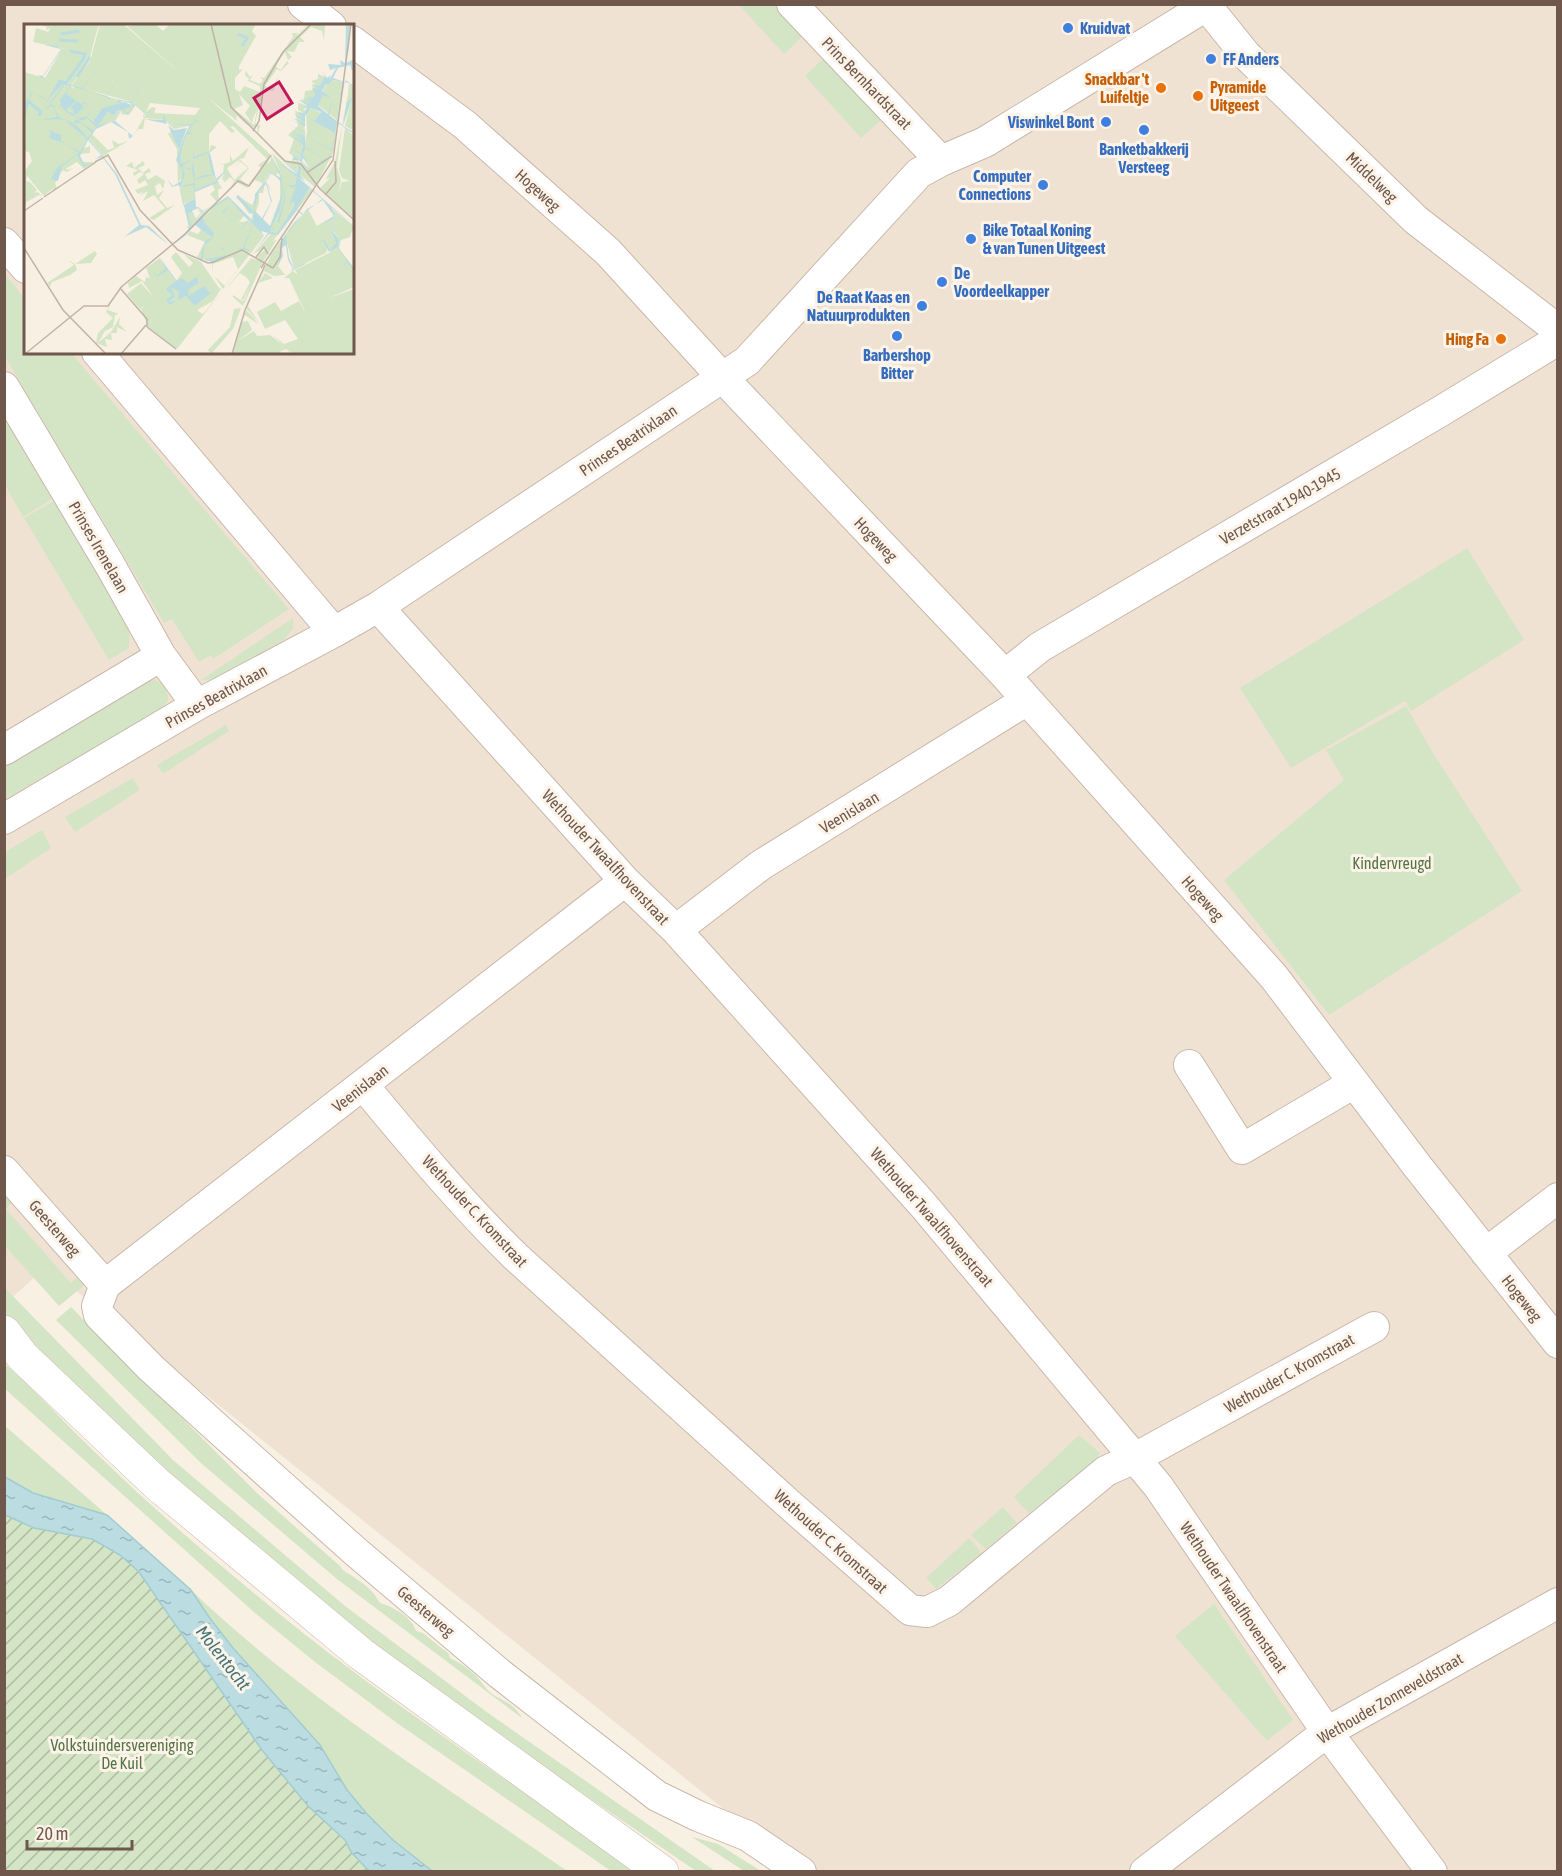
<svg xmlns="http://www.w3.org/2000/svg" width="1562" height="1876" viewBox="0 0 1562 1876" font-family="'Asap Condensed',sans-serif">
  <defs>
    <pattern id="garden-furrows" width="10" height="10" patternUnits="userSpaceOnUse" patternTransform="scale(1.5)"><rect width="10" height="10" fill="#d3e5c4"/><path d="M-1 1l2-2M0 10L10 0M9 11l2-2" fill="none" stroke="#afbca1"/></pattern>
    <pattern id="water-ripples" width="26" height="14" patternUnits="userSpaceOnUse" patternTransform="scale(1.5)"><rect width="26" height="14" fill="#bbdde1"/><path d="M2 4q2-2 4 0t4 0M15 11q2-2 4 0t4 0" fill="none" stroke="#9cb6b9"/></pattern>
  </defs>
  <rect width="100%" height="100%" fill="#f9f0e4"/>
  <path fill="#f0e2d3" fill-rule="evenodd" d="M 5,5 L 1557,5 L 1557,1871 L 801,1871 L 46,1267 L 5,1304 ZM 26,26 L 352,26 L 352,352 L 26,352 Z"/>
  <path fill="#d3e5c4" d="M 739,5 L 774,5 L 803,36 L 784,54 Z
    M 824,58 L 881,120 L 861,138 L 805,76 Z
    M 5,274 L 25,299 L 26,352 L 71,353 L 289,609 L 213,659 L 211,655 L 199,662 L 172,619 L 164,623 L 5,357 Z
    M 5,419 L 52,499 L 23,517 L 5,485 Z
    M 54,501 L 130,630 L 129,648 L 109,660 L 24,518 Z
    M 1467,548 L 1524,640 L 1411,711 L 1405,701 L 1291,768 L 1240,688 Z
    M 293,618 L 293,628 L 285,639 L 213,680 L 201,680 Z
    M 151,679 C 163,682 168,687 168,700 L 163,708 L 5,799 L 5,764 Z
    M 1406,706 L 1433,753 L 1522,891 L 1329,1015 L 1224,880 L 1344,780 L 1326,750 Z
    M 226,725 L 229,731 L 163,774 L 157,765 Z
    M 133,778 L 140,790 L 75,832 L 65,817 Z
    M 42,830 L 51,848 L 5,879 L 5,852 Z
    M 4,1187 L 15,1199 L 6,1209 L 71,1283 L 81,1273 L 88,1282 L 59,1306 L 5,1246 Z
    M 4,1287 L 173,1460 L 345,1606 L 488,1713 L 715,1871 L 696,1871 L 462,1711 L 363,1640 L 231,1532 L 62,1374 L 5,1316 Z
    M 71,1307 L 258,1494 L 340,1566 C 344,1573 349,1573 355,1578 C 366,1585 374,1592 380,1603 C 393,1607 412,1617 416,1631 L 423,1633 L 449,1654 L 450,1658 C 466,1666 476,1674 486,1688 C 494,1700 512,1699 522,1718 L 337,1579 L 249,1504 L 202,1464 L 56,1320 Z
    M 5,1364 C 39,1393 66,1425 99,1456 C 155,1511 216,1562 277,1612 C 391,1705 515,1784 634,1871 L 611,1871 L 397,1723 L 315,1662 L 255,1613 L 5,1389 Z
    M 4,1425 L 107,1515 L 33,1493 L 5,1477 Z
    M 1079,1435 L 1100,1453 L 1096,1461 L 1029,1513 L 1014,1497 Z
    M 1003,1507 L 1017,1523 L 986,1549 L 971,1535 Z
    M 969,1538 L 982,1553 L 936,1589 L 926,1578 Z
    M 191,1590 C 304,1698 439,1782 567,1871 L 432,1871 L 393,1840 L 367,1814 L 347,1790 L 320,1745 L 233,1648 L 209,1617 Z
    M 1214,1604 L 1293,1720 L 1267,1741 L 1175,1636 Z
    M 692,1837 L 718,1844 L 761,1871 L 744,1871 Z"/>
  <path fill="url(#garden-furrows)" d="M 4,1515 L 34,1528 L 92,1539 L 120,1555 L 139,1572 L 262,1750 L 308,1806 L 345,1840 L 351,1852 L 369,1871 L 5,1871 Z"/>
  <path fill="url(#water-ripples)" stroke="#a2ccd1" stroke-width="1.5" d="M 5,1477 L 33,1493 L 107,1515 L 191,1590 L 209,1617 L 233,1648 L 320,1745 L 347,1790 L 367,1814 L 393,1840 L 432,1871 L 369,1871 L 351,1852 L 345,1840 L 308,1806 L 262,1750 L 139,1572 L 120,1555 L 92,1539 L 34,1528 L 5,1515 Z"/>
  <g fill="none" stroke-linecap="round" stroke-linejoin="round">
    <g stroke="#c9b8ab" stroke-width="32">
      <path id="minor" d="M 303,4 L 331,26
        M 792,4 L 941,161
        M 1205,4 L 1246,55 L 1416,220 L 1558,330
        M 352,41 L 465,125 L 608,252 L 722,377 L 1005,675 L 1274,977 L 1418,1167 L 1558,1343
        M 4,243 L 26,268
        M 97,352 L 334,632
        M 4,387 L 110,565 L 161,656 L 197,705
        M 378,607 L 625,881 L 676,930 L 924,1206 L 1158,1486 L 1327,1732 L 1432,1872
        M 1005,675 L 1040,647 L 1441,411 L 1558,340
        M 4,750 L 161,656
        M 4,819 L 197,705 L 334,632 L 378,607 L 747,361 L 919,173 L 941,161 L 985,142 L 1206,6
        M 625,881 L 105,1285 L 97,1306 L 99,1315 L 151,1368 L 216,1427 L 356,1552 L 500,1674 L 657,1796 L 698,1816 L 748,1836 L 801,1872
        M 676,930 L 761,865 L 1027,700
        M 1189,1065 L 1242,1149 L 1354,1083
        M 363,1085 C 412,1144 460,1202 515,1256 L 790,1505 L 910,1610 L 927,1612 L 949,1601 L 1106,1471 L 1135,1458 L 1374,1327
        M 4,1171 L 105,1285
        M 1486,1253 L 1558,1198
        M 1145,1872 L 1327,1732 L 1558,1603"/>
    </g>
    <g stroke="#ceb9ac" stroke-width="34">
      <path id="secondary" d="M 4,1332 L 23,1357 L 157,1484 L 361,1654 L 662,1872"/>
    </g>
    <use href="#minor" stroke="#fff" stroke-width="30"/>
    <use href="#secondary" stroke="#fff" stroke-width="33"/>
  </g>
  <g fill="#3f7fe0" stroke="#fdf4e9" stroke-width="2">
    <circle cx="1068" cy="28" r="6"/>
    <circle cx="1211" cy="59" r="6"/>
    <circle cx="1106" cy="122" r="6"/>
    <circle cx="1144" cy="130" r="6"/>
    <circle cx="1043" cy="185" r="6"/>
    <circle cx="971" cy="239" r="6"/>
    <circle cx="942" cy="282" r="6"/>
    <circle cx="922" cy="306" r="6"/>
    <circle cx="897" cy="336" r="6"/>
  </g>
  <g fill="#e8710a" stroke="#fdf4e9" stroke-width="2">
    <circle cx="1161" cy="88" r="6"/>
    <circle cx="1198" cy="96" r="6"/>
    <circle cx="1501" cy="339" r="6"/>
  </g>
  <g text-anchor="middle" stroke-width="6" stroke-linejoin="round" paint-order="stroke">
    <g font-size="16" font-weight="bold" fill="#366cbe" stroke="#fdf4e9" text-anchor="start">
      <text x="1080" y="34">Kruidvat</text>
      <text x="1223" y="65">FF Anders</text>
      <text x="1094" y="128" text-anchor="end">Viswinkel Bont</text>
      <text x="1144" y="155" text-anchor="middle">Banketbakkerij<tspan x="1144" dy="18">Versteeg</tspan></text>
      <text x="1031" y="182" text-anchor="end">Computer<tspan x="1031" dy="18">Connections</tspan></text>
      <text x="983" y="236">Bike Totaal Koning<tspan x="983" dy="18">&amp; van Tunen Uitgeest</tspan></text>
      <text x="954" y="279">De<tspan x="954" dy="18">Voordeelkapper</tspan></text>
      <text x="910" y="303" text-anchor="end">De Raat Kaas en<tspan x="910" dy="18">Natuurprodukten</tspan></text>
      <text x="897" y="361" text-anchor="middle">Barbershop<tspan x="897" dy="18">Bitter</tspan></text>
    </g>
    <g font-size="16" font-weight="bold" fill="#c56008" stroke="#fdf4e9" text-anchor="end">
      <text x="1149" y="85">Snackbar 't<tspan x="1149" dy="18">Luifeltje</tspan></text>
      <text x="1210" y="93" text-anchor="start">Pyramide<tspan x="1210" dy="18">Uitgeest</tspan></text>
      <text x="1489" y="345">Hing Fa</text>
    </g>
    <g font-size="16" fill="#6f574c" stroke="#fdf4e9">
      <text transform="translate(867 83) rotate(46)" y="6">Prins Bernhardstraat</text>
      <text transform="translate(1372 177) rotate(44)" y="6">Middelweg</text>
      <text transform="translate(538 190) rotate(42)" y="6">Hogeweg</text>
      <text transform="translate(628 440) rotate(-34)" y="6">Prinses Beatrixlaan</text>
      <text transform="translate(1280 506) rotate(-30)" y="6">Verzetstraat 1940-1945</text>
      <text transform="translate(876 539) rotate(46)" y="6">Hogeweg</text>
      <text transform="translate(99 547) rotate(60)" y="6">Prinses Irenelaan</text>
      <text transform="translate(216 696) rotate(-29)" y="6">Prinses Beatrixlaan</text>
      <text transform="translate(849 812) rotate(-31)" y="6">Veenislaan</text>
      <text transform="translate(606 857) rotate(47)" y="6">Wethouder Twaalfhovenstraat</text>
      <text transform="translate(1203 898) rotate(48)" y="6">Hogeweg</text>
      <text transform="translate(360 1088) rotate(-38)" y="6">Veenislaan</text>
      <text transform="translate(475 1211) rotate(47)" y="6">Wethouder C. Kromstraat</text>
      <text transform="translate(932 1217) rotate(49)" y="6">Wethouder Twaalfhovenstraat</text>
      <text transform="translate(55 1228) rotate(49)" y="6">Geesterweg</text>
      <text transform="translate(1522 1298) rotate(52)" y="6">Hogeweg</text>
      <text transform="translate(1289 1373) rotate(-29)" y="6">Wethouder C. Kromstraat</text>
      <text transform="translate(831 1541) rotate(42)" y="6">Wethouder C. Kromstraat</text>
      <text transform="translate(1234 1597) rotate(56)" y="6">Wethouder Twaalfhovenstraat</text>
      <text transform="translate(426 1611) rotate(40)" y="6">Geesterweg</text>
      <text transform="translate(1390 1698) rotate(-30)" y="6">Wethouder Zonneveldstraat</text>
    </g>
    <g font-size="16" fill="#557446" stroke="#fdf4e9">
      <text x="1392" y="869">Kindervreugd</text>
      <text x="122" y="1751">Volkstuindersvereniging<tspan x="122" dy="18">De Kuil</tspan></text>
    </g>
    <g font-size="18" font-style="italic" fill="#45737a" stroke="#fdf4e9">
      <text transform="translate(223 1658) rotate(52)" y="6">Molentocht</text>
    </g>
  </g>
  <g transform="translate(24 24)">
    <rect width="330" height="330" fill="#f9f0e4"/>
    <path d="M 15,0 L 75,0 L 70,17 L 65,37 L 48,60 L 40,58 L 51,65 L 48,61 L 66,37 L 76,0 L 99,0 L 164,56 L 103,2 L 131,0 L 139,7 L 146,0 L 232,0 L 228,7 L 232,12 L 215,42 L 215,46 L 219,45 L 211,54 L 211,65 L 216,68 L 220,62 L 236,68 L 236,62 L 224,57 L 225,55 L 221,51 L 222,47 L 226,53 L 229,50 L 226,56 L 236,60 L 239,56 L 236,53 L 240,54 L 269,13 L 268,9 L 275,9 L 283,0 L 277,8 L 271,11 L 276,10 L 286,0 L 301,0 L 300,16 L 298,7 L 287,3 L 276,13 L 281,18 L 275,18 L 270,28 L 263,27 L 268,33 L 264,36 L 261,28 L 254,38 L 252,43 L 257,46 L 263,37 L 265,39 L 257,47 L 253,45 L 241,62 L 247,65 L 255,52 L 249,67 L 241,65 L 238,70 L 231,100 L 236,101 L 234,111 L 233,101 L 229,104 L 216,93 L 224,101 L 223,101 L 212,91 L 213,97 L 183,73 L 246,130 L 241,141 L 246,134 L 244,138 L 245,139 L 247,135 L 247,131 L 258,152 L 248,129 L 288,167 L 248,218 L 253,215 L 239,238 L 233,233 L 243,223 L 229,230 L 247,210 L 238,206 L 238,204 L 245,206 L 256,185 L 256,149 L 252,150 L 254,154 L 246,149 L 241,157 L 245,162 L 247,167 L 241,158 L 239,169 L 235,169 L 235,179 L 229,196 L 227,197 L 229,189 L 225,190 L 213,171 L 228,181 L 239,159 L 231,156 L 223,164 L 211,157 L 212,160 L 206,166 L 210,157 L 206,153 L 201,158 L 198,155 L 201,147 L 193,157 L 198,164 L 194,166 L 195,177 L 178,189 L 165,205 L 162,203 L 167,201 L 161,187 L 168,187 L 172,195 L 177,189 L 172,184 L 178,188 L 193,178 L 186,170 L 191,166 L 188,160 L 171,167 L 171,174 L 159,181 L 156,166 L 161,149 L 154,159 L 153,125 L 144,110 L 147,107 L 155,126 L 165,102 L 150,105 L 141,96 L 121,94 L 119,105 L 114,105 L 108,114 L 122,90 L 105,77 L 64,66 L 111,82 L 105,91 L 97,90 L 98,86 L 90,97 L 73,103 L 68,110 L 84,126 L 90,124 L 88,116 L 95,120 L 104,117 L 79,132 L 64,113 L 58,125 L 66,122 L 66,129 L 54,130 L 58,138 L 70,138 L 60,145 L 53,138 L 38,147 L 31,159 L 33,165 L 27,169 L 31,162 L 20,172 L 0,148 L 8,137 L 5,128 L 0,127 L 0,48 L 21,54 L 38,25 L 46,26 L 9,18 L 12,4 L 24,8 L 27,4 L 22,6 L 23,3 ZM 215,70 L 226,82 L 221,89 L 228,99 L 229,94 L 233,86 L 230,101 L 210,85 L 219,81 ZM 101,79 L 108,82 L 93,86 L 91,92 L 84,88 L 74,102 L 69,97 L 78,84 ZM 126,79 L 175,84 L 176,84 L 171,91 L 130,89 L 132,84 L 128,83 L 122,88 ZM 196,97 L 208,109 L 211,107 L 206,103 L 209,102 L 243,135 L 234,141 L 237,144 L 224,161 L 216,155 L 225,144 L 215,135 L 220,134 L 225,123 L 209,137 L 206,131 L 206,138 L 197,141 L 200,141 L 199,149 L 193,155 L 190,151 L 185,129 L 193,123 L 187,121 L 185,127 L 185,110 ZM 215,136 L 216,138 L 208,143 L 217,138 L 224,144 L 210,156 L 203,144 ZM 294,50 L 301,53 L 286,82 L 275,76 L 280,76 L 281,67 L 289,66 L 288,60 L 292,61 L 287,57 L 294,55 ZM 307,56 L 319,58 L 313,96 L 294,81 L 300,64 ZM 326,60 L 330,62 L 330,107 L 321,102 L 328,74 L 318,101 ZM 274,79 L 283,84 L 279,85 L 282,87 L 279,94 L 281,108 L 276,136 L 271,133 L 270,137 L 274,136 L 285,147 L 278,137 L 285,144 L 279,131 L 283,107 L 282,89 L 288,84 L 313,99 L 310,127 L 291,163 L 276,151 L 274,141 L 273,149 L 246,125 L 262,137 L 268,137 L 269,132 L 265,129 L 270,115 L 264,111 L 274,102 L 271,87 L 280,89 L 274,86 ZM 318,101 L 313,143 L 317,157 L 314,170 L 318,158 L 326,157 L 318,154 L 315,146 L 321,104 L 330,112 L 330,196 L 296,164 L 306,154 L 302,155 L 311,138 ZM 119,137 L 121,141 L 114,144 L 119,149 L 125,144 L 127,148 L 121,150 L 124,156 L 132,151 L 141,157 L 139,165 L 136,159 L 131,162 L 133,171 L 140,166 L 135,174 L 143,184 L 151,181 L 130,196 L 125,194 L 141,184 L 130,171 L 119,177 L 124,167 L 115,172 L 120,167 L 114,170 L 111,166 L 124,161 L 121,156 L 115,160 L 113,156 L 120,150 L 116,148 L 110,152 L 109,149 L 114,146 L 102,142 L 108,138 L 110,144 ZM 203,173 L 220,192 L 215,198 L 226,197 L 240,212 L 227,229 L 213,228 L 226,230 L 199,265 L 190,252 L 201,262 L 214,245 L 209,233 L 189,240 L 189,250 L 188,238 L 165,230 L 173,233 L 181,218 L 163,211 L 166,207 L 174,210 L 177,206 L 172,199 ZM 307,184 L 330,202 L 326,213 L 317,216 L 315,224 L 330,245 L 330,263 L 305,274 L 330,265 L 330,330 L 269,330 L 264,324 L 268,330 L 262,325 L 255,328 L 262,330 L 209,330 L 213,313 L 217,297 L 222,286 L 229,293 L 234,300 L 221,291 L 217,298 L 224,297 L 228,306 L 215,316 L 230,307 L 233,312 L 246,311 L 259,321 L 248,310 L 260,320 L 274,315 L 261,296 L 241,305 L 233,288 L 251,278 L 257,287 L 275,277 L 283,292 L 265,254 L 260,254 L 269,247 L 274,251 L 271,246 L 307,228 L 304,222 L 302,229 L 270,245 L 261,211 L 263,220 L 257,224 L 254,242 L 261,251 L 250,252 L 240,247 L 235,258 L 241,249 L 249,254 L 234,259 L 224,282 L 235,299 L 222,284 L 248,229 L 277,189 L 271,199 L 284,185 L 293,202 L 310,193 L 308,209 L 314,224 L 315,215 L 309,207 L 311,191 ZM 71,227 L 73,230 L 67,239 L 51,240 L 53,246 L 46,251 L 28,258 L 26,263 L 23,259 L 50,241 L 44,236 L 51,240 ZM 152,228 L 165,243 L 169,239 L 160,230 L 177,238 L 195,264 L 175,279 L 170,279 L 174,287 L 179,290 L 199,266 L 153,325 L 124,303 L 117,285 L 122,281 L 116,285 L 103,270 L 117,259 L 131,275 L 118,257 L 105,264 L 104,259 L 112,252 L 121,258 L 122,253 L 126,254 L 122,244 L 136,234 L 152,257 L 158,249 L 147,233 ZM 227,234 L 239,238 L 219,282 L 209,273 L 209,271 L 218,277 L 220,277 L 226,262 L 219,276 L 217,276 L 226,258 L 222,253 L 216,249 L 201,266 ZM 217,284 L 209,305 L 187,330 L 184,326 L 180,330 L 206,303 L 210,285 Z" fill="#d3e5c4" fill-rule="evenodd"/>
    <path d="M 4,77 L 17,88 L 16,96 L 46,111 L 33,139 L 40,140 L 43,146 L 49,144 L 43,148 L 33,144 L 27,154 L 32,162 L 26,167 L 22,161 L 18,164 L 20,172 L 8,158 L 7,151 L 3,152 L 2,157 L 6,158 L 13,166 L 10,169 L 14,168 L 18,173 L 15,171 L 1,179 L 3,182 L 0,180 L 0,148 L 4,151 L 8,148 L 17,129 L 10,126 L 12,121 L 0,116 L 0,110 L 25,122 L 13,149 L 24,126 L 37,129 L 40,119 L 37,111 L 13,98 L 7,112 L 0,108 L 5,98 L 12,96 L 6,94 L 0,105 ZM 88,277 L 84,286 L 95,290 L 91,291 L 89,303 L 81,307 L 74,319 L 87,308 L 96,293 L 95,300 L 103,308 L 93,303 L 93,309 L 87,309 L 88,316 L 81,315 L 83,323 L 72,319 L 74,309 L 89,294 L 82,288 Z" fill="#d3e5c4"/>
    <path d="M 195,264 L 197,265 L 189,277 L 173,286 L 171,282 Z" fill="#d3e5c4"/>
    <path d="M 322,0 L 326,0 L 325,23 L 322,39 L 330,35 L 330,44 L 328,47 L 326,41 L 314,44 L 309,54 L 330,61 L 325,61 L 323,79 L 329,72 L 319,102 L 328,107 L 330,110 L 319,103 L 315,132 L 319,102 L 313,99 L 306,131 L 284,146 L 275,136 L 269,136 L 271,132 L 276,136 L 277,130 L 267,123 L 277,129 L 279,121 L 265,111 L 280,119 L 267,110 L 280,117 L 268,107 L 280,114 L 272,107 L 280,112 L 281,109 L 267,101 L 281,108 L 281,103 L 265,95 L 281,102 L 269,94 L 281,99 L 270,90 L 279,94 L 274,89 L 280,89 L 274,86 L 280,89 L 283,84 L 273,78 L 285,83 L 275,76 L 287,81 L 275,73 L 287,79 L 281,73 L 288,76 L 284,72 L 289,74 L 291,70 L 283,66 L 291,70 L 288,64 L 294,65 L 290,61 L 296,62 L 301,52 L 296,44 L 303,54 L 307,51 L 306,55 L 312,44 L 306,46 L 304,40 L 317,41 L 316,36 L 321,39 ZM 309,56 L 319,58 L 317,70 L 313,68 L 317,72 L 313,97 L 305,91 L 308,76 L 304,90 L 294,82 L 299,71 L 307,74 L 298,67 L 302,60 L 303,61 L 311,66 L 303,61 ZM 321,56 L 326,59 L 319,101 L 314,98 ZM 287,84 L 297,88 L 291,97 L 284,94 L 311,109 L 308,126 L 283,113 L 308,127 L 302,135 L 281,123 L 281,92 ZM 281,124 L 302,135 L 285,146 L 278,138 L 279,134 L 286,144 L 279,131 ZM 35,11 L 33,23 L 46,27 L 38,25 L 19,53 L 22,55 L 18,54 L 9,68 L 18,73 L 30,57 L 18,73 L 23,77 L 34,57 L 39,59 L 23,77 L 26,79 L 40,59 L 48,60 L 53,53 L 47,61 L 58,64 L 77,39 L 58,65 L 83,72 L 103,40 L 83,73 L 108,78 L 123,46 L 108,79 L 120,88 L 121,90 L 119,94 L 120,89 L 111,81 L 104,90 L 98,87 L 91,97 L 109,112 L 105,115 L 104,108 L 87,98 L 72,105 L 65,115 L 93,150 L 117,201 L 125,202 L 145,221 L 122,203 L 100,213 L 115,201 L 91,150 L 78,133 L 71,135 L 77,131 L 64,116 L 56,132 L 61,141 L 69,138 L 60,143 L 53,131 L 38,142 L 34,157 L 27,155 L 33,144 L 55,129 L 42,120 L 37,129 L 42,120 L 25,114 L 27,108 L 22,105 L 37,111 L 37,117 L 56,128 L 63,115 L 40,95 L 17,96 L 33,93 L 30,81 L 19,86 L 27,80 L 9,68 L 7,71 L 7,72 L 6,75 L 6,71 L 8,68 L 0,64 L 9,68 L 18,54 L 14,51 L 19,52 L 37,25 L 20,21 L 33,22 ZM 41,60 L 46,62 L 36,76 L 37,80 L 33,84 L 37,81 L 41,87 L 51,93 L 49,90 L 53,90 L 60,82 L 57,81 L 59,79 L 62,81 L 62,80 L 59,78 L 57,80 L 53,77 L 46,84 L 50,86 L 49,90 L 42,86 L 52,77 L 42,69 L 47,62 L 67,68 L 59,77 L 67,68 L 82,73 L 74,82 L 82,73 L 86,75 L 80,81 L 87,74 L 95,76 L 92,80 L 98,77 L 106,79 L 109,82 L 104,89 L 99,86 L 108,82 L 101,78 L 78,84 L 69,97 L 74,102 L 84,88 L 91,92 L 93,86 L 99,86 L 90,97 L 74,102 L 63,93 L 73,82 L 62,93 L 52,94 L 72,71 L 52,93 L 58,97 L 63,94 L 72,103 L 70,107 L 52,95 L 49,99 L 58,99 L 68,109 L 64,114 L 52,101 L 35,93 L 27,79 ZM 140,90 L 143,100 L 168,100 L 174,90 L 171,96 L 180,100 L 171,97 L 164,108 L 169,109 L 162,111 L 158,124 L 169,125 L 158,124 L 156,135 L 157,140 L 168,135 L 159,141 L 161,145 L 164,144 L 167,145 L 168,146 L 161,145 L 157,140 L 161,150 L 157,162 L 171,159 L 168,147 L 169,136 L 171,155 L 180,151 L 188,151 L 184,129 L 169,135 L 169,127 L 170,133 L 184,127 L 176,132 L 184,128 L 185,130 L 192,121 L 186,129 L 192,155 L 201,147 L 207,154 L 201,148 L 193,157 L 189,150 L 189,151 L 182,153 L 171,155 L 171,166 L 193,157 L 195,158 L 171,168 L 172,183 L 174,183 L 179,187 L 185,183 L 178,188 L 174,184 L 168,187 L 172,195 L 177,188 L 172,196 L 168,188 L 164,189 L 167,201 L 171,196 L 165,203 L 155,161 L 148,163 L 143,155 L 149,162 L 157,157 L 159,147 L 152,136 L 161,111 L 167,101 L 143,100 L 120,95 L 139,96 ZM 170,161 L 171,174 L 160,181 L 156,163 ZM 144,101 L 150,106 L 163,104 L 155,126 ZM 252,131 L 273,149 L 275,140 L 281,149 L 277,144 L 276,151 L 281,157 L 274,153 L 330,202 L 307,183 L 311,191 L 309,208 L 315,215 L 314,224 L 330,244 L 330,246 L 323,238 L 314,251 L 323,237 L 313,223 L 305,228 L 299,216 L 290,220 L 300,215 L 306,226 L 312,219 L 308,209 L 310,194 L 293,202 L 310,192 L 299,176 L 283,185 L 262,211 L 265,234 L 270,245 L 279,240 L 271,225 L 265,228 L 271,225 L 279,240 L 283,239 L 266,248 L 269,245 L 264,236 L 262,221 L 258,224 L 259,232 L 254,242 L 258,216 L 267,203 L 278,191 L 273,186 L 254,211 L 245,210 L 229,229 L 244,209 L 237,207 L 240,212 L 228,227 L 213,225 L 219,224 L 223,214 L 229,202 L 220,224 L 228,227 L 240,212 L 225,196 L 210,214 L 196,221 L 199,224 L 202,231 L 206,229 L 197,234 L 191,236 L 189,237 L 185,237 L 179,236 L 202,231 L 196,221 L 210,214 L 224,196 L 218,190 L 207,198 L 201,189 L 198,189 L 197,191 L 191,193 L 197,191 L 198,188 L 200,188 L 194,181 L 178,192 L 180,197 L 185,196 L 180,198 L 190,209 L 189,214 L 180,221 L 179,236 L 176,235 L 174,233 L 177,234 L 179,222 L 182,216 L 189,214 L 171,201 L 163,210 L 151,220 L 180,188 L 204,172 L 229,197 L 231,170 L 239,160 L 236,158 L 240,160 L 247,148 L 257,154 L 247,132 L 256,148 L 258,158 L 259,168 L 256,186 L 245,208 L 255,199 L 253,198 L 259,180 L 261,162 L 257,146 L 261,161 L 261,176 L 255,199 L 246,208 L 253,209 L 270,183 L 270,177 L 265,181 L 272,162 L 269,164 L 263,161 L 271,161 L 273,153 L 254,138 L 274,151 ZM 248,148 L 257,158 L 258,170 L 246,202 L 239,195 L 248,177 L 242,158 ZM 242,160 L 247,178 L 238,194 L 230,186 L 235,167 ZM 285,164 L 298,175 L 279,190 L 273,185 ZM 204,174 L 218,190 L 207,197 L 200,188 L 206,182 L 199,187 L 194,181 ZM 136,234 L 153,257 L 158,254 L 164,259 L 181,247 L 173,253 L 175,259 L 165,265 L 164,272 L 180,262 L 186,269 L 194,264 L 171,282 L 162,272 L 154,276 L 155,268 L 147,263 L 151,273 L 144,278 L 153,277 L 146,281 L 142,277 L 148,271 L 144,266 L 147,272 L 147,273 L 141,276 L 147,272 L 142,265 L 152,257 L 144,246 L 133,253 L 142,265 L 125,243 L 133,252 L 142,244 Z" fill="#bbdde1" fill-rule="evenodd"/>
    <path fill="none" stroke="#bbdde1" stroke-width="3" d="M 37,10 L 55,7M 214,10 L 223,14 L 218,22M 35,16 L 54,17M 53,53 L 66,33M 34,57 L 42,59 L 59,35 L 61,30 L 46,27M 0,91 L 4,77 L 17,88 L 15,92M 213,172 L 229,189"/>
    <path fill="none" stroke="#c2b3a7" stroke-width="1.5" d="M 187,0 L 207,83 L 261,137 L 277,140 L 296,165 L 330,196M 229,107 L 235,97 L 240,60 L 259,28 L 287,0M 71,138 L 84,131 L 116,186 L 154,226 L 184,239 L 190,238M 284,148 L 308,132M 301,171 L 312,158 L 311,137M 20,173 L 72,138M 0,187 L 19,174M 0,224 L 39,286 L 82,330M 232,233 L 240,223 L 244,230M 187,239 L 218,226 L 249,244M 237,244 L 309,136 L 327,0M 249,244 L 256,233 L 258,214M 96,264 L 161,210 L 214,157 L 225,162 L 247,131M 96,264 L 123,295 L 123,303M 123,303 L 152,325M 1,330 L 60,282 L 84,282 L 98,262M 97,330 L 122,301M 208,330 L 221,286 L 241,241"/>
    <path fill="#c2185b" fill-opacity="0.15" stroke="#c2185b" stroke-width="3" d="M 255,58 L 268,79 L 243,95 L 230,74 Z"/>
    <rect width="330" height="330" fill="none" stroke="#6f574c" stroke-width="3"/>
  </g>
  <rect width="1562" height="1876" fill="none" stroke="#6f574c" stroke-width="12"/>
  <path d="M27 1840v9h105v-9" fill="none" stroke="#6f574c" stroke-width="3"/>
  <text x="36" y="1840" font-size="18" fill="#6f574c" stroke="#fdf4e9" stroke-width="4.5" paint-order="stroke">20 m</text>
</svg>
